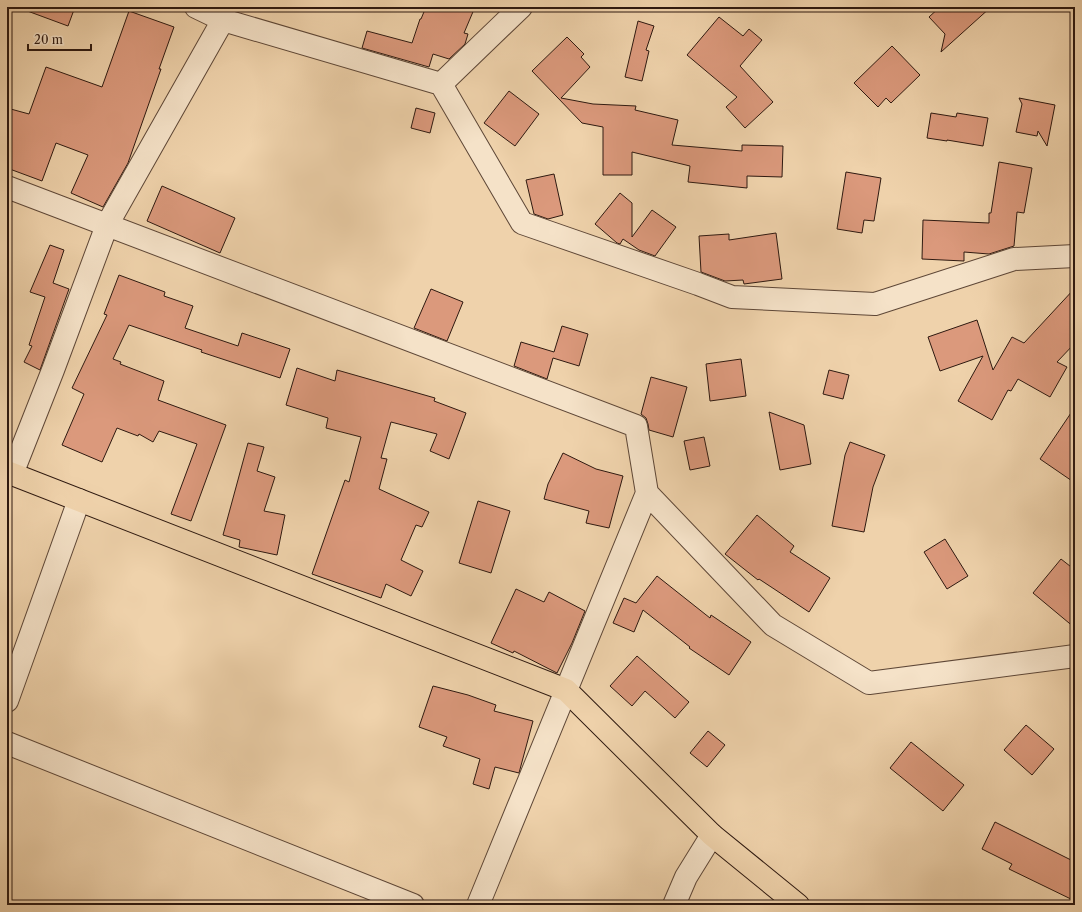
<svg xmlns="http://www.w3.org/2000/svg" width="1082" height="912" viewBox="0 0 1082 912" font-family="'Libre Caslon Text',serif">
  <rect width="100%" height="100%" fill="#efd2ab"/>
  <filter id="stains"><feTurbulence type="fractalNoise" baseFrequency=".005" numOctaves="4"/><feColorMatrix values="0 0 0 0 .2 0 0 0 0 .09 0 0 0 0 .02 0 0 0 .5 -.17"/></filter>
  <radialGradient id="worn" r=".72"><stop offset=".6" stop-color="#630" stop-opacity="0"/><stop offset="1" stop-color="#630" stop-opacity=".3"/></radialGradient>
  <path fill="#db997c" stroke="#2e1910" d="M 22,7 L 75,7 L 68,26 L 22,9 Z
    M 426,7 L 475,7 L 464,33 L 468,34 L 465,44 L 449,59 L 433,54 L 429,67 L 362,48 L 367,31 L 412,43 L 420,19 L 421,19 Z
    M 940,7 L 991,7 L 941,52 L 945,34 L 929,17 Z
    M 129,11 L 174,27 L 159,69 L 161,69 L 128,163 L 103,207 L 71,193 L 88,155 L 56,143 L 42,181 L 7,168 L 7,108 L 29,114 L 46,67 L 102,87 Z
    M 719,17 L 743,36 L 749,29 L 762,40 L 740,66 L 773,102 L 745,128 L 726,107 L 737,97 L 687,55 Z
    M 638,21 L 654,26 L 646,50 L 649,51 L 642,81 L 625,77 Z
    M 567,37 L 584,54 L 581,57 L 590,67 L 561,98 L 593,104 L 636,106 L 635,110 L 678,120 L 672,145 L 742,151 L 742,145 L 783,146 L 782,177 L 747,176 L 747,188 L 688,182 L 690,166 L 632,152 L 632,175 L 603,175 L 603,127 L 582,123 L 532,71 Z
    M 892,46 L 920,75 L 891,103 L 886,98 L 878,107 L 854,83 Z
    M 509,91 L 539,114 L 515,146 L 484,123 Z
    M 1019,98 L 1055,105 L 1047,146 L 1038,131 L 1037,136 L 1016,132 L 1022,104 Z
    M 416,108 L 435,113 L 430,133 L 411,128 Z
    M 931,113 L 956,117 L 957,113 L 988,118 L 983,146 L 947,140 L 947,141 L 927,138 Z
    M 999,162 L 1032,168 L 1024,213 L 1017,212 L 1014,246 L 989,254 L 964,252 L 964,261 L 922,259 L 923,220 L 989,223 L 989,213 L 991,213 Z
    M 846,172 L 881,178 L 874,221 L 864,220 L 862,233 L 837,229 Z
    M 554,174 L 563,215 L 548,219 L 534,214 L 526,180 Z
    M 162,186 L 235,218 L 220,253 L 147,221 Z
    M 620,193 L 632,203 L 632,237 L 652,210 L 676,227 L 655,256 L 639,250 L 623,239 L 620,244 L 617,243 L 595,224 Z
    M 776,233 L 782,279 L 744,284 L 743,280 L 725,281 L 701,272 L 699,236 L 729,234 L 729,240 Z
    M 50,245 L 64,250 L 53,283 L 69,289 L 40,370 L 24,362 L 32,346 L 29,345 L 45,297 L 30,292 Z
    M 119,275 L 165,292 L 164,296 L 193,306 L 185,328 L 238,346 L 242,333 L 290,349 L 280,378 L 201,352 L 202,350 L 129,325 L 113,359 L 121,362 L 120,364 L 164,381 L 158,400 L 226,425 L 191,521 L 171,514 L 197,444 L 159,431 L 153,442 L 139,434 L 138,436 L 117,428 L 102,462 L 62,445 L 84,394 L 72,388 L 107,315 L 104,314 Z
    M 1075,288 L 1075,343 L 1057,362 L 1067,367 L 1050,397 L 1018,379 L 1011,391 L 1008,390 L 992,420 L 958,401 L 983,356 L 940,371 L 928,337 L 977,320 L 993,370 L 1012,337 L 1024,343 Z
    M 431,289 L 463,302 L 447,341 L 414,328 Z
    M 562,326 L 588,334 L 579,366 L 553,358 L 547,379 L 514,366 L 521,342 L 554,352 Z
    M 741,359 L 746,396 L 710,401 L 706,364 Z
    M 297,368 L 335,381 L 337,370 L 435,398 L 434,401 L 466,413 L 449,459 L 430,451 L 437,434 L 391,422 L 381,458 L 387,459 L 379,489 L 429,512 L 422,527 L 416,525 L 401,560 L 423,571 L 411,596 L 386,584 L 381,598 L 312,574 L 345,480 L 349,482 L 361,437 L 326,428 L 328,418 L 286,405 Z
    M 829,370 L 849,375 L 843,399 L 823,394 Z
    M 651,377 L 687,387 L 673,437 L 649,430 L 648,424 L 646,418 L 641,414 Z
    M 1075,407 L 1075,483 L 1040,459 Z
    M 769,412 L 804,425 L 811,464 L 780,470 Z
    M 704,437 L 710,466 L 690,470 L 684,441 Z
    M 850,442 L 885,455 L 873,487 L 864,532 L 832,526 L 845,455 Z
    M 248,443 L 264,447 L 257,471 L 275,477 L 264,511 L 285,515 L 277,555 L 239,547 L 240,540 L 223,535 Z
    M 563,453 L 596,469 L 623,476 L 609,528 L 586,523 L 589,511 L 544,499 L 548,484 Z
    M 478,501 L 510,511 L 491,573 L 459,563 Z
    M 757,515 L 794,546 L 790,552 L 830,578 L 809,612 L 759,579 L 758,580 L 725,554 Z
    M 945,539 L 968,576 L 947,589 L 924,552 Z
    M 1061,559 L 1075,570 L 1075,628 L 1033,593 Z
    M 657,576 L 710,618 L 711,615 L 751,642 L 729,675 L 689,648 L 690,647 L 643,610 L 634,632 L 613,623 L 624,598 L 636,603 Z
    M 516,589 L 544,602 L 549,592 L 585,611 L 572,643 L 557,673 L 514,651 L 513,653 L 491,643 Z
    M 637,656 L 689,702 L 675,718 L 645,691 L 632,706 L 610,686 Z
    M 433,686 L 468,695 L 496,705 L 494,711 L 533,721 L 519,773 L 495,767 L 489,789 L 473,784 L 480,759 L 443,746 L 447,737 L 419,727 Z
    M 1026,725 L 1054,749 L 1032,775 L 1004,750 Z
    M 708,731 L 725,745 L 707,767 L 690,753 Z
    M 911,742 L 964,785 L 943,811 L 890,768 Z
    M 995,822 L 1075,862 L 1075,901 L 1009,869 L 1012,864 L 982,849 Z"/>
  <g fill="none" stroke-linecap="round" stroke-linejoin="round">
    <g stroke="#5e4737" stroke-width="24">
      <path id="minor" d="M 196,7 L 223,20 L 441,84 L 521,7
        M 441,84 L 522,223 L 698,284 L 732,297 L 875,304 L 1014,259 L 1075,256
        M 7,187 L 636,426 L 647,493 L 478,905
        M 12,474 L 53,370 L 107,225 L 223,20
        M 647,493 L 773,625 L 869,683 L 1075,656
        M 7,701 L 79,500
        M 7,743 L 413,905
        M 674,905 L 686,877 L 712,835"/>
    </g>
    <g stroke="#2e1910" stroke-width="24">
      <path id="primary" d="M 7,472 L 566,690 L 712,835 L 798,905"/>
    </g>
    <use href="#minor" stroke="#f5e2c8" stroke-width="22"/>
    <use href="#primary" stroke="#efd2ab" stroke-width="22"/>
  </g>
  <rect width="1082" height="912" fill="none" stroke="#efd2ab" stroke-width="24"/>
  <rect x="8" y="8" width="1066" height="896" fill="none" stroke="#2e1910" stroke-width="2"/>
  <rect x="12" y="12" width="1058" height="888" fill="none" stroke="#2e1910"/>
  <path d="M28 44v6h63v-6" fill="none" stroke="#2e1910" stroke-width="2"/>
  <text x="34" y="44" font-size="12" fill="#2e1910" stroke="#f5e2c8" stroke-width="3" paint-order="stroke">20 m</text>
  <rect width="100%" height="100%" filter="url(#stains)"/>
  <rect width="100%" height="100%" fill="url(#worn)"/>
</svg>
